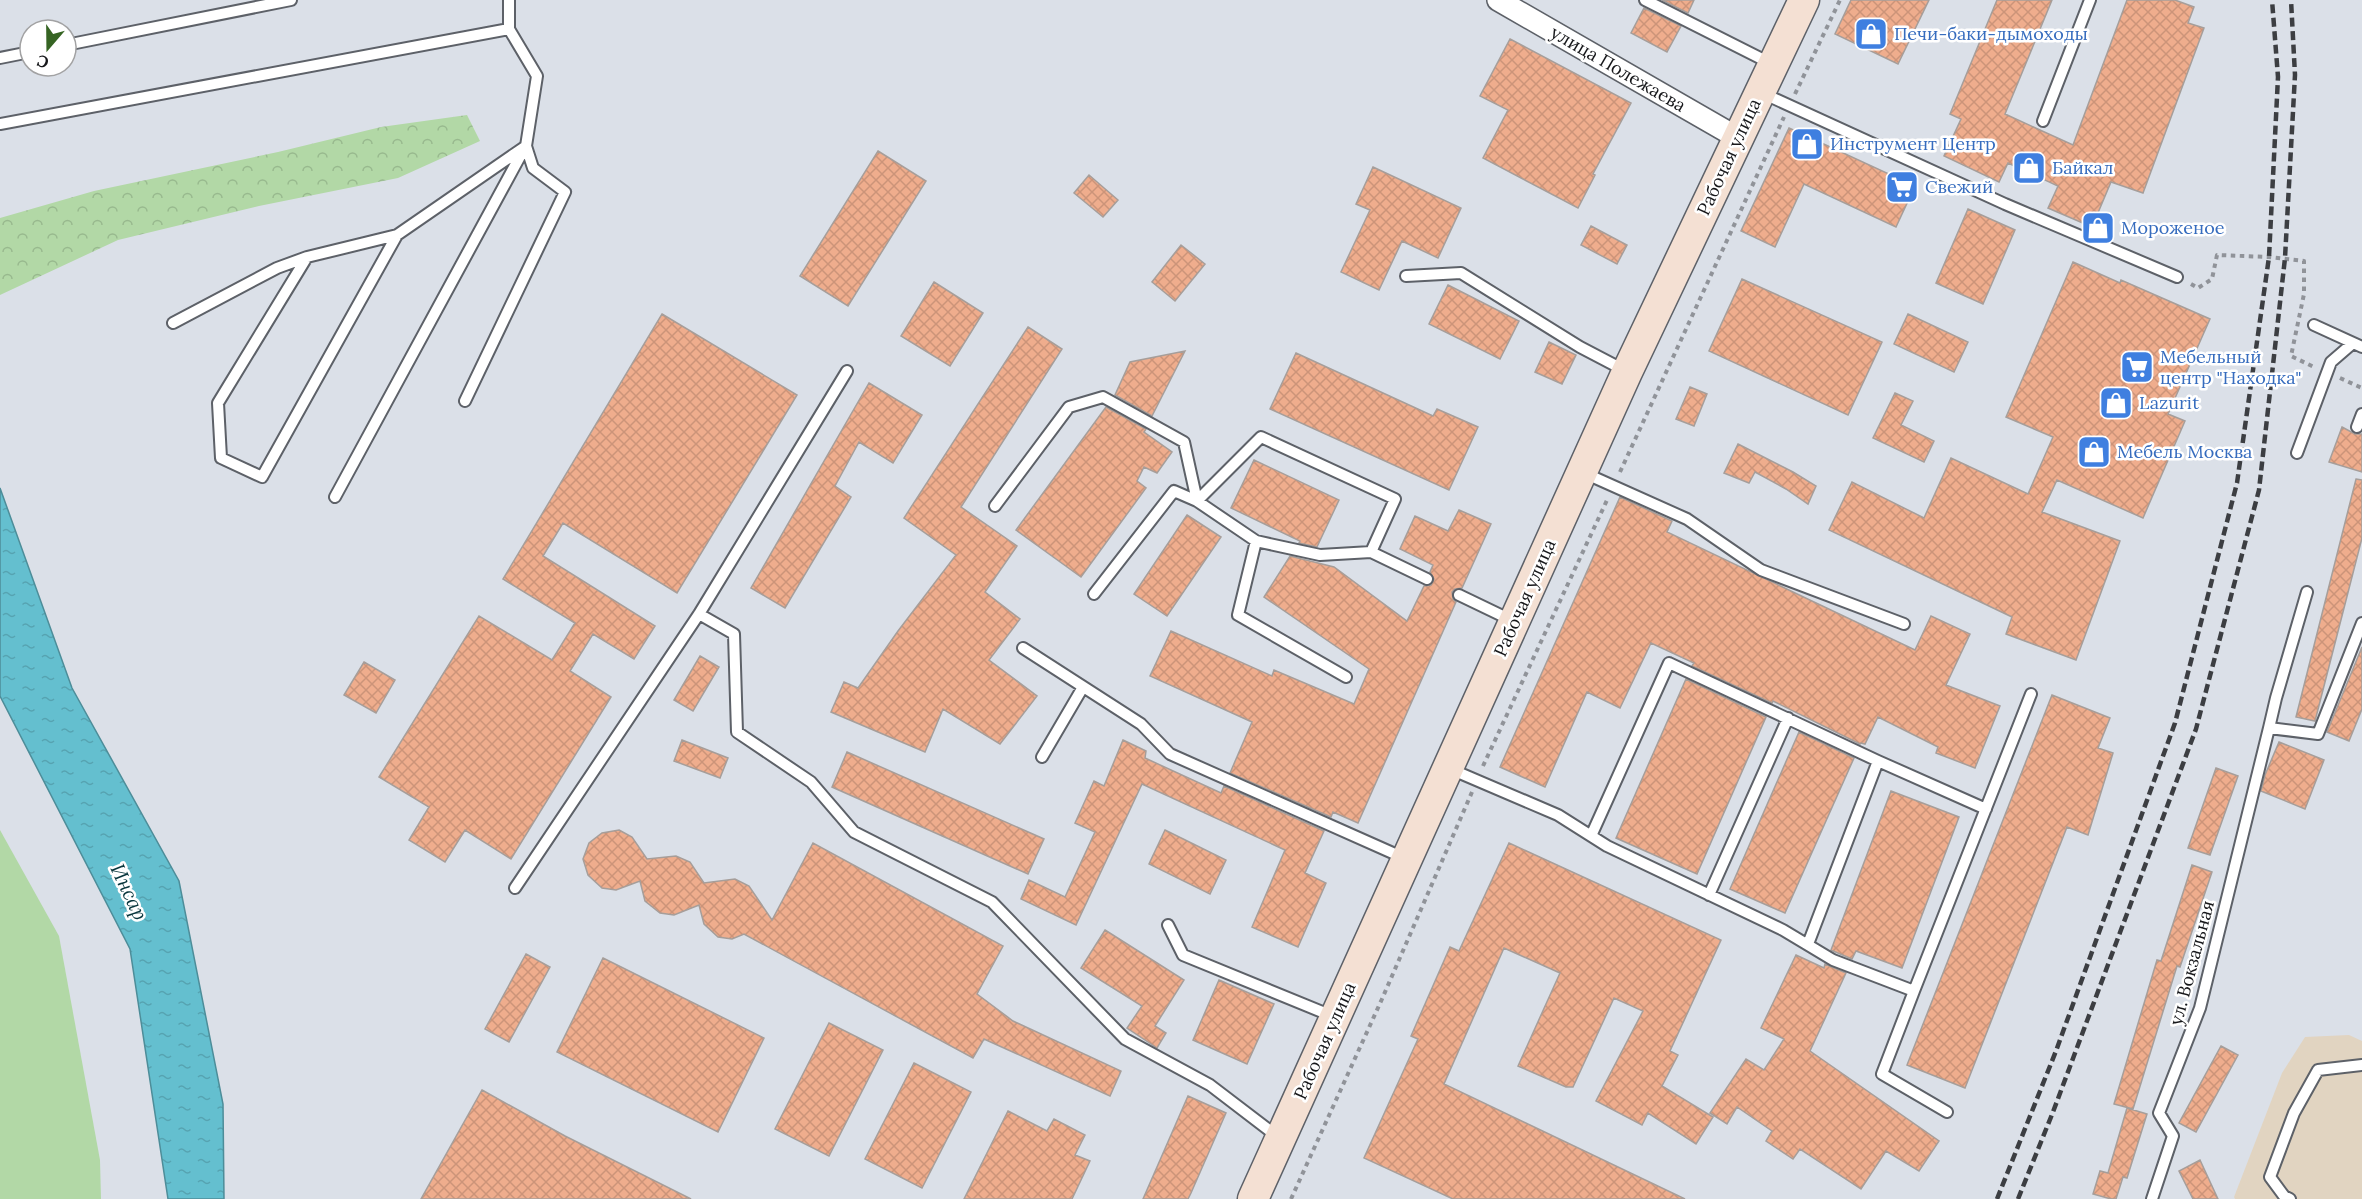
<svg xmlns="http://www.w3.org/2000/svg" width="2362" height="1199" viewBox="0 0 2362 1199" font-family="Lora,serif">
  <defs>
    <pattern id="forest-crowns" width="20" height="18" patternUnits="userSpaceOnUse" patternTransform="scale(1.5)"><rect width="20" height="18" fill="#b2d8a6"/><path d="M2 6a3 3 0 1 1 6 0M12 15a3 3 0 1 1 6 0" fill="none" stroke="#98b98e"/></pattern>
    <pattern id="water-ripples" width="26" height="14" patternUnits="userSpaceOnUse" patternTransform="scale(1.5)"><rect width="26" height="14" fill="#64bfcf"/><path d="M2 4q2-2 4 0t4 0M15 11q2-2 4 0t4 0" fill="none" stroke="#56a3b1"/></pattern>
    <pattern id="building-cross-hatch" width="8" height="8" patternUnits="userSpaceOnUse" patternTransform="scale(1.5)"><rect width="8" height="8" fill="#efad8d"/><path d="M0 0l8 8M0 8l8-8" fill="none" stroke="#cc9479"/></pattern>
  </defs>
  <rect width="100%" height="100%" fill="#dbe0e8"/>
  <path fill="#e1d4c1" d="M 2349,1035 L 2362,1041 L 2362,1199 L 2235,1199 L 2234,1197 L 2282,1073 L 2305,1037 Z"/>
  <path fill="#b2d8a6" d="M 0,830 L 59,936 L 100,1160 L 101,1199 L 0,1199 Z"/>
  <path fill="url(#forest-crowns)" d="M 467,115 L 480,141 L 398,178 L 259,206 L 118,240 L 0,295 L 0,218 L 94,191 L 278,152 L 381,127 Z"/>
  <path fill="url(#water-ripples)" stroke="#4d8d99" stroke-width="1.5" d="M 0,488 L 72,688 L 179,881 L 223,1104 L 224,1199 L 168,1199 L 130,949 L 0,696 Z"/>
  <path fill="url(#building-cross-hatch)" stroke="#a69e9a" stroke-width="1.5" d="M 1662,0 L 1694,0 L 1688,13 Z
    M 1851,0 L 1929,0 L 1898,64 L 1835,34 Z
    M 1997,0 L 2052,0 L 2005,114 L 2073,145 L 2127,0 L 2175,0 L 2194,7 L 2188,23 L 2204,28 L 2143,193 L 2111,182 L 2092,227 L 2048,208 L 2058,186 L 2008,163 L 1999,182 L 1944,156 L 1961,119 L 1950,114 Z
    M 1644,8 L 1681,26 L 1667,52 L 1631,33 Z
    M 1510,39 L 1631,103 L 1593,174 L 1595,175 L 1578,208 L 1483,158 L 1508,110 L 1480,96 Z
    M 1789,128 L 1915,186 L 1896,227 L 1804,184 L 1775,247 L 1741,231 Z
    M 878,151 L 926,181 L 848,306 L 800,276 Z
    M 1373,167 L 1461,208 L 1438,258 L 1402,241 L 1379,290 L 1341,272 L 1370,210 L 1356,204 Z
    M 1089,175 L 1118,200 L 1103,217 L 1074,193 Z
    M 1968,209 L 2015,230 L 1983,304 L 1936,283 Z
    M 1591,226 L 1627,245 L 1617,264 L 1581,245 Z
    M 1181,245 L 1205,264 L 1175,301 L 1152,282 Z
    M 2073,262 L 2120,283 L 2121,280 L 2210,319 L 2168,414 L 2185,421 L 2143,518 L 2057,480 L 2042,512 L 2120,541 L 2076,660 L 2006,634 L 2012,617 L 1829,530 L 1852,482 L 1924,518 L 1951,458 L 2028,494 L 2053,437 L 2006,417 Z
    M 1742,279 L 1882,342 L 1848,415 L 1709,351 Z
    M 934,282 L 983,313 L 950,366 L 901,336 Z
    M 1448,285 L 1519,321 L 1500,359 L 1429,324 Z
    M 662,314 L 797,395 L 677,593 L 563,523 L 543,556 L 655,626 L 634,659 L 593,634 L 570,671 L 611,697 L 511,859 L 465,830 L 445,862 L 409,840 L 429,807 L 379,777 L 479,616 L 552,660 L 575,623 L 503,579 Z
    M 1908,314 L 1968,342 L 1954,372 L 1894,344 Z
    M 1028,327 L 1062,349 L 961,507 L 1017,546 L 985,592 L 1020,619 L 989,660 L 1037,696 L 1000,744 L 943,709 L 925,752 L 831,712 L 844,682 L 858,688 L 898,631 L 956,555 L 904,518 Z
    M 1549,342 L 1576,355 L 1562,384 L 1535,372 Z
    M 1185,351 L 1152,416 L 1115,395 L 1130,362 Z
    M 1296,353 L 1433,416 L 1437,409 L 1478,427 L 1449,490 L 1270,409 Z
    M 869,383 L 922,415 L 893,463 L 859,442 L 835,486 L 851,497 L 785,608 L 751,588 Z
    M 1690,387 L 1707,394 L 1694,426 L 1676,419 Z
    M 1895,393 L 1913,401 L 1901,425 L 1934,441 L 1924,462 L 1873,438 Z
    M 1106,407 L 1146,429 L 1144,432 L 1172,452 L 1157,473 L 1144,467 L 1137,481 L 1146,488 L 1081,577 L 1016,530 Z
    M 2342,427 L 2355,434 L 2362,434 L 2362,472 L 2329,462 Z
    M 1738,444 L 1793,472 L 1816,486 L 1808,504 L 1786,489 L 1755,472 L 1749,483 L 1724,473 Z
    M 1254,460 L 1339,500 L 1317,547 L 1299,543 L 1300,541 L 1231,508 Z
    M 2356,479 L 2362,480 L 2362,538 L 2315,721 L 2296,717 Z
    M 1620,497 L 1672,521 L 1667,532 L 1915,650 L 1931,616 L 1970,634 L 1946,685 L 2000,706 L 1975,768 L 1936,753 L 1938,747 L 1878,717 L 1865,744 L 1861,743 L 1860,744 L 1773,701 L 1772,703 L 1692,666 L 1694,663 L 1651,643 L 1620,708 L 1587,692 L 1545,787 L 1500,767 Z
    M 1459,510 L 1491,524 L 1462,588 L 1455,589 L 1452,592 L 1453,599 L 1456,602 L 1358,823 L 1333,812 L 1331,817 L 1230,773 L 1252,722 L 1150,676 L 1171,631 L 1272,676 L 1274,670 L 1354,704 L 1369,669 L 1264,597 L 1290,556 L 1334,567 L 1407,621 L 1424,586 L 1431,585 L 1434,579 L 1430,572 L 1433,565 L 1400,549 L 1415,516 L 1448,531 Z
    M 1187,515 L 1221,537 L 1167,616 L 1134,594 Z
    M 2362,647 L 2362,709 L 2349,741 L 2327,732 Z
    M 700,656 L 719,667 L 693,711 L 674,700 Z
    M 364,662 L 395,680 L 376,713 L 344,695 Z
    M 1686,679 L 1766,717 L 1697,874 L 1616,838 Z
    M 2052,695 L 2110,718 L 2098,748 L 2113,753 L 2088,835 L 2067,827 L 1965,1088 L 1907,1065 Z
    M 1799,732 L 1854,758 L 1785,913 L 1730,889 Z
    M 682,740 L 728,758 L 720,778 L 674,761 Z
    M 1123,740 L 1146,751 L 1145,758 L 1221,793 L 1224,786 L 1324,831 L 1305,873 L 1326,883 L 1298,947 L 1252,927 L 1285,850 L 1142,784 L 1076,925 L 1021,899 L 1029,880 L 1065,897 L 1095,832 L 1075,823 L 1094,781 L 1104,786 Z
    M 2279,742 L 2324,760 L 2305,809 L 2261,791 L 2265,775 Z
    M 847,752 L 1044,839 L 1028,874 L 832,787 Z
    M 2216,768 L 2238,776 L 2210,855 L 2188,848 Z
    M 1891,791 L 1959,817 L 1902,968 L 1856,951 L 1852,959 L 1831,950 Z
    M 619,830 L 632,837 L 647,859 L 676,856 L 690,862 L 704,883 L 735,879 L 749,886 L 772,920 L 813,843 L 1003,946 L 977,994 L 1013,1021 L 1121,1071 L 1110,1096 L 984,1039 L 973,1058 L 744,934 L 732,939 L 718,937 L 704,924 L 699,905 L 674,915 L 660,913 L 645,901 L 640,881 L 616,890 L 602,888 L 588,875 L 583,859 L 589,843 L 602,833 Z
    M 1165,830 L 1226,860 L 1210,894 L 1149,864 Z
    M 1509,843 L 1721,940 L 1670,1051 L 1678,1055 L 1662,1086 L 1713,1117 L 1696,1144 L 1648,1113 L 1642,1125 L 1596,1101 L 1643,1011 L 1614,998 L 1573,1087 L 1566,1087 L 1518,1066 L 1560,973 L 1504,948 L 1444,1084 L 1685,1199 L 1453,1199 L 1364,1158 L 1418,1039 L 1411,1036 L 1450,947 L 1459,951 Z
    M 2192,865 L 2212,872 L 2180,967 L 2177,966 L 2133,1109 L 2114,1104 L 2157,960 L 2161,961 Z
    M 1105,930 L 1184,980 L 1155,1026 L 1166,1033 L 1157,1048 L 1127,1028 L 1142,1006 L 1081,968 Z
    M 526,954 L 550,967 L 509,1042 L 485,1029 Z
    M 1796,955 L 1824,968 L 1825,964 L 1846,973 L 1810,1051 L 1939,1141 L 1919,1171 L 1886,1151 L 1861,1189 L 1800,1149 L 1793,1159 L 1766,1141 L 1772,1131 L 1737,1107 L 1727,1124 L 1710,1113 L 1746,1059 L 1764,1070 L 1784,1039 L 1761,1028 Z
    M 603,958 L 764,1038 L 718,1132 L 557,1052 Z
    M 1219,980 L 1274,1004 L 1247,1064 L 1193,1040 Z
    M 829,1023 L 883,1050 L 829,1156 L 775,1129 Z
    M 2221,1046 L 2238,1055 L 2196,1132 L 2179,1123 Z
    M 914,1063 L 971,1092 L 922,1188 L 865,1159 Z
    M 482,1090 L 565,1136 L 691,1199 L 421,1199 Z
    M 1188,1096 L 1226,1113 L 1191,1193 L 1188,1199 L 1143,1199 Z
    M 2127,1108 L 2147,1114 L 2127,1178 L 2123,1177 L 2116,1199 L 2111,1199 L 2093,1194 L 2100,1171 L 2108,1173 Z
    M 1008,1111 L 1047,1131 L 1054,1119 L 1085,1135 L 1075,1155 L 1090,1161 L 1072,1199 L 964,1199 Z
    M 2200,1160 L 2218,1199 L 2193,1199 L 2179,1171 Z"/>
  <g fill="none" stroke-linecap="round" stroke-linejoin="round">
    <g stroke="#5d6168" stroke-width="14">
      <path id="lane" d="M 1645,0 L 1770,63
        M 66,45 L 291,0
        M 0,58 L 30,52
        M 1760,92 L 2005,204 L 2177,277
        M 2043,121 L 2090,0
        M 0,124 L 509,29
        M 397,235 L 307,257 L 218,403 L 221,458 L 262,477 L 397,235 L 526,146
        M 1406,276 L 1461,273 L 1580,347 L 1624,370
        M 173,323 L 277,268 L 307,257
        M 2314,325 L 2362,347
        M 465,401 L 565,192 L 533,168 L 526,146 L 537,76 L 509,29 L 509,0
        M 2357,427 L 2362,414
        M 2297,453 L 2331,362 L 2353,343
        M 1582,472 L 1687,519 L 1761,570 L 1904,624
        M 335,497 L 524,149
        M 995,506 L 1069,407 L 1103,397 L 1184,442 L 1197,501 L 1256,541 L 1320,555 L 1371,552
        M 1256,541 L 1238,615 L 1346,677
        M 2307,592 L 2276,698 L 2269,728 L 2318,734 L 2362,623
        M 1094,594 L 1174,491 L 1197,501 L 1261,437 L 1395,499 L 1371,552 L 1427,579
        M 1459,595 L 1511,620
        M 699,614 L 734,634 L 737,732 L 811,782 L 854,832 L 992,902 L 1125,1039 L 1210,1085 L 1278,1137
        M 1023,648 L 1141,724 L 1170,754 L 1404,858
        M 1042,757 L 1083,687
        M 1448,768 L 1558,815 L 1607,846 L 1783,930 L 1833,960 L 1914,991 L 1882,1074 L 1947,1112
        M 1591,836 L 1669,663 L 1878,761 L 1986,809
        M 515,888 L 699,614 L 847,371
        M 1709,895 L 1788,718
        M 1168,925 L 1183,955 L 1332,1016
        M 1808,944 L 1878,761
        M 1914,991 L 2031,694
        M 2152,1199 L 2173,1136 L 2159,1113 L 2200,1008 L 2269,728
        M 2290,1199 L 2284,1196 L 2270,1177 L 2294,1113 L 2318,1070 L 2362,1065"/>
    </g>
    <g stroke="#5d6168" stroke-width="24">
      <path id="street" d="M 1498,0 L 1738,138"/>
    </g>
    <g stroke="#5d6168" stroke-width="33">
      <path id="secondary" d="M 1253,1199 L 1627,372 L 1804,0"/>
    </g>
    <path stroke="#909399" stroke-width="4" stroke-dasharray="4.5 4.5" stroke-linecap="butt" d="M 1795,94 L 1840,0
      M 2191,284 L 2198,288 L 2212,279 L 2217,255 L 2269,257 L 2304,261 L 2304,294 L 2291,356 L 2314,367
      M 2340,378 L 2362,388
      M 1620,472 L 1784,117
      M 1483,766 L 1608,498
      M 1291,1199 L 1382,999 L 1472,792"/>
    <use href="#lane" stroke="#fff" stroke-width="10"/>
    <use href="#street" stroke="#fff" stroke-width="21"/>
    <use href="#secondary" stroke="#f4e0d3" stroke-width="30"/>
    <path stroke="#3c3e42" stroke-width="4.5" stroke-dasharray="9 4.5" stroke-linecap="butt" d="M 1997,1199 L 2056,1051 L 2175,723 L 2237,483 L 2269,257 L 2278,77 L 2272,0
      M 2018,1199 L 2053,1112 L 2196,729 L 2259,490 L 2285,258 L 2295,75 L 2291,0"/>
  </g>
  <defs>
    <g id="shop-square" transform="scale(1.725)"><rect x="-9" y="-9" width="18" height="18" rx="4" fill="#3f7fe0" stroke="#fff"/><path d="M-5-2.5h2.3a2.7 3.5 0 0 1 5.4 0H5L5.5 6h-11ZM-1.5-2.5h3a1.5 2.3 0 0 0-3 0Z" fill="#fff"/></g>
    <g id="supermarket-square" transform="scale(1.725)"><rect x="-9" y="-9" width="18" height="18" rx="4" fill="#3f7fe0" stroke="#fff"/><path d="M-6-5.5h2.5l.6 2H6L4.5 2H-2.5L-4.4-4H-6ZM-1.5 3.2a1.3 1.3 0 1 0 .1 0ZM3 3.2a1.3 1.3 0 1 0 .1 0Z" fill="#fff"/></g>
  </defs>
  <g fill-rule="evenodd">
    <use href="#shop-square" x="1871" y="34"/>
    <use href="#shop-square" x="1807" y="144"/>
    <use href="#shop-square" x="2029" y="168"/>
    <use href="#supermarket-square" x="1902" y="187"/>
    <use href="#shop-square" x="2098" y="228"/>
    <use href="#supermarket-square" x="2137" y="367"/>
    <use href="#shop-square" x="2116" y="403"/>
    <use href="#shop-square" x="2094" y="452"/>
  </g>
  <g text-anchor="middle" stroke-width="5" stroke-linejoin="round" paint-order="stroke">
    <g font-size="18" fill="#366cbe" stroke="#fff" text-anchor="start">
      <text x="1894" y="40">Печи-баки-дымоходы</text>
      <text x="1830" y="150">Инструмент Центр</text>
      <text x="2052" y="174">Байкал</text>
      <text x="1925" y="193">Свежий</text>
      <text x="2121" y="234">Мороженое</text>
      <text x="2160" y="363">Мебельный<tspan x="2160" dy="21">центр "Находка"</tspan></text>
      <text x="2139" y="409">Lazurit</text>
      <text x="2117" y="458">Мебель Москва</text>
    </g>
    <g font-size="18" fill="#16171a" stroke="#fff">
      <text transform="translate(1618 69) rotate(30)" y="6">улица Полежаева</text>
      <text transform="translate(1729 157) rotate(-65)" y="6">Рабочая улица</text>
      <text transform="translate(1525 598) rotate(-66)" y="6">Рабочая улица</text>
      <text transform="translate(2192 963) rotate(-75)" y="6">ул. Вокзальная</text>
      <text transform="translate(1325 1041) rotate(-66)" y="6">Рабочая улица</text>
    </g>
    <g font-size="20" font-style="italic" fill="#07353c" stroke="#fff">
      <text transform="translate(129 892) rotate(65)" y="7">Инсар</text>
    </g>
  </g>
  <g transform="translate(48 48) rotate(200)"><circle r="28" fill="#ffffff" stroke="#a2a2a3" stroke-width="1.5"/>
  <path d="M0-4.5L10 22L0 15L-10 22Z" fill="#366423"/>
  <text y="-9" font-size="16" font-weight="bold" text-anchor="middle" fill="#16171a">С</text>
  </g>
</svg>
